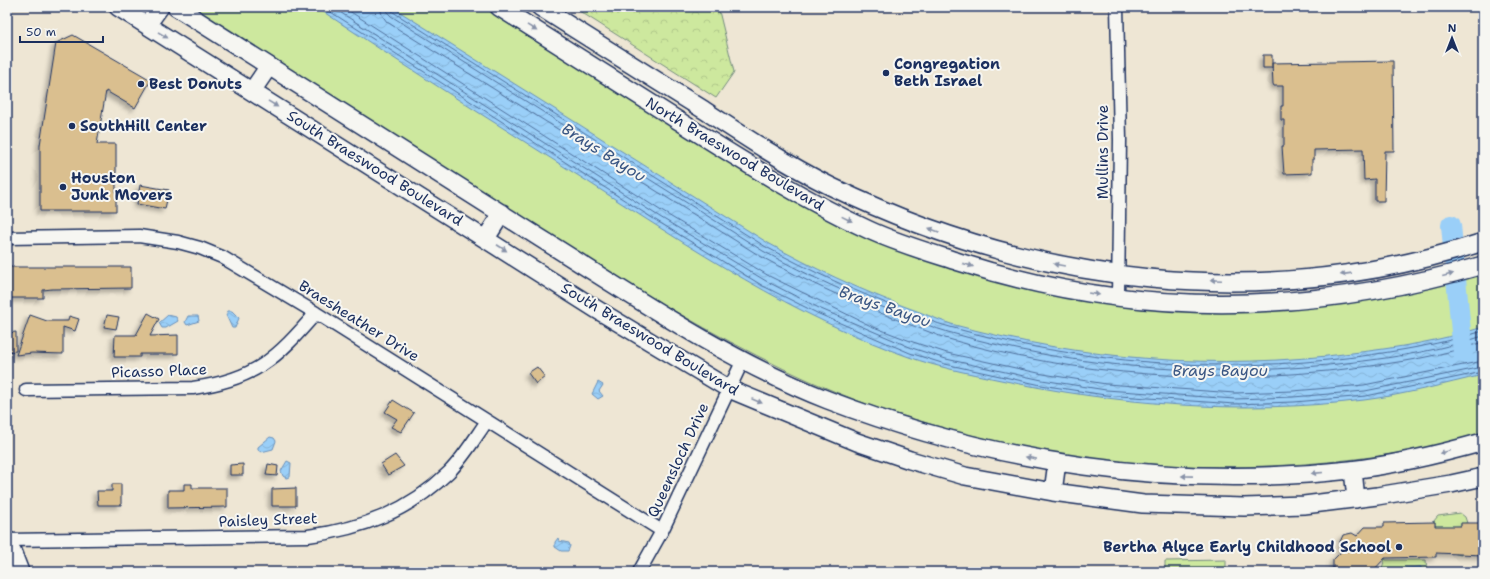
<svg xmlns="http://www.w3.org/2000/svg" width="1490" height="579" viewBox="0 0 1490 579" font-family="'Shantell Sans',sans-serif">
  <defs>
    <pattern id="forest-crowns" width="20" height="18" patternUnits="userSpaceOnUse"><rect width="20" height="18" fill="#cde89e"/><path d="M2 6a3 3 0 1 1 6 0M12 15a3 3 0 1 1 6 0" fill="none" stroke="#afc78a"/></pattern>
    <pattern id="water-waves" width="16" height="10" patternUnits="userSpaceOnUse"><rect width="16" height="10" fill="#9acff8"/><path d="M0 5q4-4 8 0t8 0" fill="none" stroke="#84b2d7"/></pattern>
    <filter id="shadow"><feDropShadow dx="-3.5" dy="3.5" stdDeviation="2" flood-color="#0004"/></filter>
  </defs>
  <rect width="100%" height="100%" fill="#eee6d4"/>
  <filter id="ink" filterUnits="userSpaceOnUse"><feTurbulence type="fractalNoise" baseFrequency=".025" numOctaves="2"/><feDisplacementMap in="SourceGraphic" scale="8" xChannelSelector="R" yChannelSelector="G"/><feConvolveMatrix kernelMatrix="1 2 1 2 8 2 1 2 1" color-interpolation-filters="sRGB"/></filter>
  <g filter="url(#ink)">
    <path fill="#cde89e" stroke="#748c7e" d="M 191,7 L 490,7 L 762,179 L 1012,285 L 1349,302 L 1423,289 L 1483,273 L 1483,435 C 1442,447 1398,454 1355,459 C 1209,477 1061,464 920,421 C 902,415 884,411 866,404 C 789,375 723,339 652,298 Z
      M 1460,513 L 1465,517 L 1467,523 L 1461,524 L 1461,555 L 1452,553 L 1435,526 L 1435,522 L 1433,522 L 1438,516 Z
      M 1385,558 L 1386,560 L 1426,560 L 1427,572 L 1381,572 Z
      M 1226,560 L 1226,572 L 1165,572 L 1165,561 Z"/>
    <path fill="url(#forest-crowns)" stroke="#748c7e" d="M 573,7 L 718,7 L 734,72 L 716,98 Z"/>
    <path fill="url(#water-waves)" stroke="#678fba" d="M 316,7 L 392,7 L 768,243 C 813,268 858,289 906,307 C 921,312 936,319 951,324 C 1084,360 1216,371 1352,353 C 1396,348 1440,341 1483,327 L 1483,375 C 1444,384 1404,395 1364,400 C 1242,415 1116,405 996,379 C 967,373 937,367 909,357 C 795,317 691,248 590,183 C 498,125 406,67 316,7 Z
      M 228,311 L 232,311 L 239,318 L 235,328 L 232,328 L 226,315 Z
      M 168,315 L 176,317 L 178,321 L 166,328 L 162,328 L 159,323 Z
      M 188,316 L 198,316 L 199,321 L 187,325 L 185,322 Z
      M 598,382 L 603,385 L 599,391 L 603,396 L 598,399 L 592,394 Z
      M 270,437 L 274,438 L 276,441 L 273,449 L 261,452 L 258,450 L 258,447 Z
      M 287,461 L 291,463 L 290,477 L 286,478 L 283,476 L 281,471 Z
      M 558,538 L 559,541 L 569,543 L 570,546 L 568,551 L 561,551 L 555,547 L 555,542 Z
      M 1421,567 L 1421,572 L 1405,572 L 1405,568 Z"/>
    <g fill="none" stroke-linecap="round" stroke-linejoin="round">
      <path stroke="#4e6f9c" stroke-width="1" d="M 323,7 L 657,221 L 763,286 L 819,314 L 910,353 L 945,364 L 1041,385 L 1105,395 L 1235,404 L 1294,402 L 1366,396 L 1483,372
        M 332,7 L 660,217 L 766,281 L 821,309 L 912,348 L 946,359 L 1042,380 L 1106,390 L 1235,399 L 1293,397 L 1365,391 L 1483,367
        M 343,7 L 663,212 L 769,276 L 871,326 L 913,342 L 947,353 L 1043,374 L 1106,384 L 1235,393 L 1293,391 L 1364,385 L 1483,361
        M 380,7 L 382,15 L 387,22 L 760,256 C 807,282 854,303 903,322 C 917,327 931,333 945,338 C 1077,377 1219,385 1354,368 C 1398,363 1441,356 1483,342
        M 386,7 L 387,12 L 391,16 L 763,251 C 809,276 856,298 906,316 C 920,322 934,328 948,332 C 1080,370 1219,379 1355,362 C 1398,357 1441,350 1483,336
        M 391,7 L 393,12 L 766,247 C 811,271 856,292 904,310 C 919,316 934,323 950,327 C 1082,364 1219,374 1355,357 C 1399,351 1442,344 1483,331"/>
      <path stroke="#9acff8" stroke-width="20" d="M 1451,225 L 1463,353"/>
    </g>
    <path fill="#dabf8f" stroke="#1b2f5e" filter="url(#shadow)" d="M 73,35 L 151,80 L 135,108 L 106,91 L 97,144 L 116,144 L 116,211 L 40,211 L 40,145 L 56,43 Z
      M 1263,55 L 1272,55 L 1272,68 L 1263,68 Z
      M 1393,61 L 1394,151 L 1385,151 L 1384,201 L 1375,201 L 1375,179 L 1364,180 L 1363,149 L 1314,150 L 1314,159 L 1312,159 L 1312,173 L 1284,174 L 1282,146 L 1284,146 L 1284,120 L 1281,120 L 1281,106 L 1283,106 L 1283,86 L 1274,86 L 1273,84 L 1272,63 Z
      M 140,185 L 169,190 L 165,209 L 137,204 Z
      M 7,267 L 131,267 L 131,288 L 52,289 L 43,290 L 43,298 L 7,298 Z
      M 148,313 L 159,319 L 150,336 L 178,335 L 178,354 L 140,354 L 140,357 L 114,357 L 115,335 L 136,335 Z
      M 30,315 L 47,321 L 68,321 L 69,316 L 79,319 L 75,331 L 63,327 L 63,354 L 32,353 L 16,355 Z
      M 107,315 L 119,317 L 116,329 L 104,327 Z
      M 16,332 L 16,351 L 7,352 L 7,333 Z
      M 537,367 L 545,377 L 536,384 L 528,373 Z
      M 393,400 L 414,413 L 401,432 L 391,427 L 397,419 L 385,412 Z
      M 395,455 L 404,466 L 388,475 L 381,464 Z
      M 243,464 L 243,475 L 230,475 L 230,465 Z
      M 268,464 L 278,466 L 277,476 L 266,475 Z
      M 112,484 L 121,484 L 121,505 L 98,505 L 97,491 L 112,491 Z
      M 184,484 L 192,484 L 192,488 L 227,488 L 227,507 L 168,508 L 168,490 L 184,490 Z
      M 296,488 L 296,506 L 272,506 L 272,489 Z
      M 1435,522 L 1435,526 L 1461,526 L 1461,523 L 1483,523 L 1483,555 L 1436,553 L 1436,557 L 1385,558 L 1372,572 L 1333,572 L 1333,560 L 1341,552 L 1340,542 L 1343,535 L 1352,533 L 1357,536 L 1365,527 L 1384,527 L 1384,523 Z"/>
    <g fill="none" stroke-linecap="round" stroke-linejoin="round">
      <g stroke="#1b2f5e" stroke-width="15">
        <path id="minor" d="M 1117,7 L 1120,140 L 1118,297
          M 7,238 L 139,236 L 178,242 L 200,248 L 222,257 L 316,313 L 662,531
          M 26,390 L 193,388 C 256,379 276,359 316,313
          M 7,540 L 308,536 C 362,529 409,511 449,472 C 464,457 475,438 487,421
          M 639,572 L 662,531 L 743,360"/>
      </g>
      <g stroke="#1b2f5e" stroke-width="20">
        <path id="secondary" d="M 118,7 L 596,309 L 729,389 L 857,442 L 910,460 L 965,476 L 1053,492 L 1143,504 L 1244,507 L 1304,505 L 1377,496 L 1451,484 L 1483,477
          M 176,7 C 297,84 419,161 540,238 C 633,296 726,360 828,400 C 993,463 1173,490 1350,470 C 1394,465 1440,454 1483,442
          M 499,7 C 559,45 619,83 679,121 C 741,160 802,199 869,230 C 897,243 928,252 959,262 C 1133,318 1308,316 1483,265
          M 540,7 C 594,41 649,76 704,110 C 745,137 786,164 830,186 C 1035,286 1265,313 1483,242
          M 147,25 L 160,7
          M 252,91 L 269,66
          M 486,238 L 502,213
          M 1353,470 L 1356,499
          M 1053,492 L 1057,462"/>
      </g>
      <g stroke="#1b2f5e" stroke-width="22">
        <path id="primary" d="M 7,541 L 19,572"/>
      </g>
      <use href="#minor" stroke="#f6f6f2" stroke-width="12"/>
      <use href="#secondary" stroke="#f6f6f2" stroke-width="17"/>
      <use href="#primary" stroke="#f6f6f2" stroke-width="19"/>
    </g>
    <defs><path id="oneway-solid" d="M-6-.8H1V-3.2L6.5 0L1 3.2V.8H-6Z"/></defs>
    <g fill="#8892a8">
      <use href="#oneway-solid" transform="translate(532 28) rotate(32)"/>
      <use href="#oneway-solid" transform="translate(163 35) rotate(32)"/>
      <use href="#oneway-solid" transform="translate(273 104) rotate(32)"/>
      <use href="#oneway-solid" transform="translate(847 219) rotate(26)"/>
      <use href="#oneway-solid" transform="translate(934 230) rotate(-159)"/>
      <use href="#oneway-solid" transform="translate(502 248) rotate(33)"/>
      <use href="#oneway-solid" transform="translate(968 265) rotate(18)"/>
      <use href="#oneway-solid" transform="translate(1059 265) rotate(-170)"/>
      <use href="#oneway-solid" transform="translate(1346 274) rotate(172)"/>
      <use href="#oneway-solid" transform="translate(1448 275) rotate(-15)"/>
      <use href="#oneway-solid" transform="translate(1216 280) rotate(-178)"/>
      <use href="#oneway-solid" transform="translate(1094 294) rotate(9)"/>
      <use href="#oneway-solid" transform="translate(757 401) rotate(23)"/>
      <use href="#oneway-solid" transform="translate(1445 452) rotate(166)"/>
      <use href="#oneway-solid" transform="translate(1031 458) rotate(-169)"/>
      <use href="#oneway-solid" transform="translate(1317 473) rotate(175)"/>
      <use href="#oneway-solid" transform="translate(1187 476) rotate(-179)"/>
    </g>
  </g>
  <g fill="#1b2f5e" stroke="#f6f6f2" stroke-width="1.5">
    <circle cx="886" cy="73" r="4"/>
    <circle cx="141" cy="84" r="4"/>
    <circle cx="72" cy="126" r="4"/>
    <circle cx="63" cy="187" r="4"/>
    <circle cx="1399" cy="547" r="4"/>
  </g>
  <g text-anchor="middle" stroke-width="4" stroke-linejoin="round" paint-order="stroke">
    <g font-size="15" font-weight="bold" fill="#1b2f5e" stroke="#f6f6f2" text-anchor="start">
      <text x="894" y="69">Congregation<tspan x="894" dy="17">Beth Israel</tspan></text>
      <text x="149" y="89">Best Donuts</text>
      <text x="80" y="131">SouthHill Center</text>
      <text x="71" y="183">Houston<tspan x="71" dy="17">Junk Movers</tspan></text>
      <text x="1391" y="552" text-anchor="end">Bertha Alyce Early Childhood School</text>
    </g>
    <g font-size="15" fill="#1b2f5e" stroke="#f6f6f2">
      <text transform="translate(1103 152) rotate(-90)" y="5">Mullins Drive</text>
      <text transform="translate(735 154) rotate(31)" y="5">North Braeswood Boulevard</text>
      <text transform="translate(375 168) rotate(32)" y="5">South Braeswood Boulevard</text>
      <text transform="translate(359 321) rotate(32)" y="5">Braesheather Drive</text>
      <text transform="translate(650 339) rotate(31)" y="5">South Braeswood Boulevard</text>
      <text transform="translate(159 371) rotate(-2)" y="5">Picasso Place</text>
      <text transform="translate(678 460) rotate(-65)" y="5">Queensloch Drive</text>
      <text transform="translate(268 520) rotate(-2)" y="5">Paisley Street</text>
    </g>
    <g font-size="16" font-style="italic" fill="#3b5784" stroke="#f6f6f2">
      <text transform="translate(604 152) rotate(32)" y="6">Brays Bayou</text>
      <text transform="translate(885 306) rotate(19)" y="6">Brays Bayou</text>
      <text x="1220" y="376">Brays Bayou</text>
    </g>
  </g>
  <rect width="1490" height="579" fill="none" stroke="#f6f6f2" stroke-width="24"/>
  <rect x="12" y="12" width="1466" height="555" fill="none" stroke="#1b2f5e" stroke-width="1.5" filter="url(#ink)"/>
  <g transform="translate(1452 38)" stroke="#f6f6f2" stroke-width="3" paint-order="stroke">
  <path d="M0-3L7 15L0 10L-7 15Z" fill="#1b2f5e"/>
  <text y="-6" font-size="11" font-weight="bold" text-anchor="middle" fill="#1b2f5e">N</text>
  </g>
  <path d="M20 36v6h83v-6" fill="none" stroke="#1b2f5e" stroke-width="2"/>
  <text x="26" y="36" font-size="12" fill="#1b2f5e" stroke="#f6f6f2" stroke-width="3" paint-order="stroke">50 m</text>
</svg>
